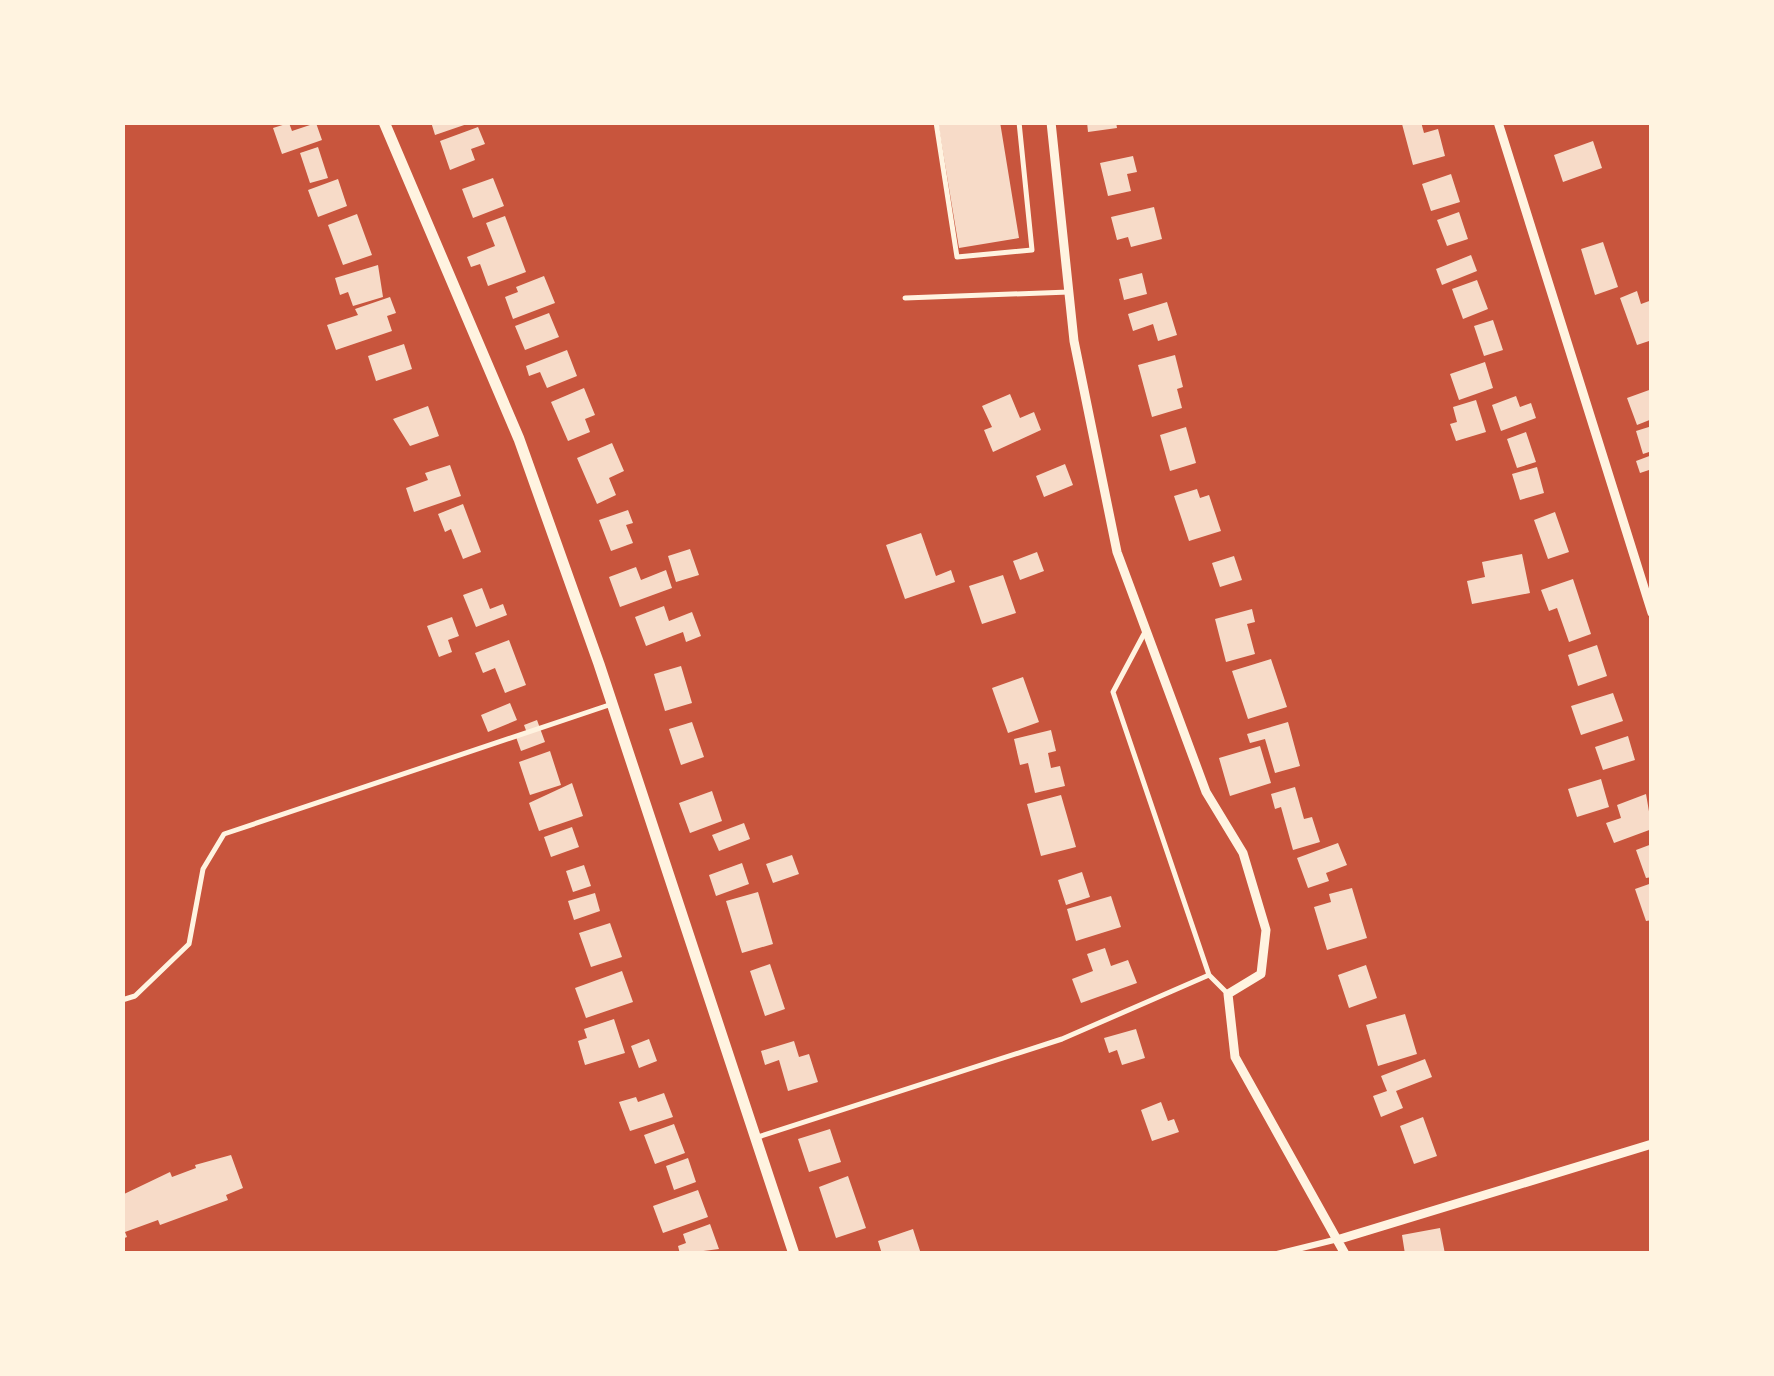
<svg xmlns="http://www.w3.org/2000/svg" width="1774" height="1376" viewBox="0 0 1774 1376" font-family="'Roboto Serif',serif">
  <rect width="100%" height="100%" fill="#c8553d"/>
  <path fill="#f7dbc8" d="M 431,122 L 470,122 L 470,123 L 435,135 Z
    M 938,122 L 1000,122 L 1019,238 L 959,248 Z
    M 1087,122 L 1116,122 L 1117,128 L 1088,132 Z
    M 1421,122 L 1424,133 L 1438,129 L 1445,156 L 1413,165 L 1402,124 Z
    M 289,123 L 292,131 L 316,123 L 322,140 L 282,154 L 273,128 Z
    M 478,127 L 485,144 L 471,149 L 475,160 L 450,170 L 440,141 Z
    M 1593,141 L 1602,168 L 1563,182 L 1554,155 Z
    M 318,147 L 328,178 L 310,183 L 300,153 Z
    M 1133,156 L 1137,172 L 1127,174 L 1131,191 L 1108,196 L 1100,163 Z
    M 1451,174 L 1460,202 L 1431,211 L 1422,184 Z
    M 493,178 L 504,206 L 473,218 L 462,189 Z
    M 338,179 L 347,206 L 318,217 L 308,190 Z
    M 1154,207 L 1162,239 L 1131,247 L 1128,237 L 1117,240 L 1111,217 Z
    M 1459,212 L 1468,239 L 1447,246 L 1437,220 Z
    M 357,214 L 372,255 L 343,265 L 328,225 Z
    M 505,216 L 526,272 L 488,286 L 480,264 L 471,267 L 467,257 L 495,246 L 486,223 Z
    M 1603,242 L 1618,287 L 1595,295 L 1581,249 Z
    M 1471,255 L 1477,271 L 1442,285 L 1436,269 Z
    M 378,265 L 383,297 L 353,306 L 348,292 L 340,295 L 335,278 Z
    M 1142,273 L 1147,294 L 1124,300 L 1119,279 Z
    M 544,276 L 555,303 L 513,319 L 505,297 L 518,292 L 516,287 Z
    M 1477,280 L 1488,309 L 1463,319 L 1452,289 Z
    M 1637,291 L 1641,304 L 1652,300 L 1652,340 L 1637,345 L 1620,298 Z
    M 390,297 L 396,313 L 387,316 L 392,331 L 336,350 L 327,325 L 358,315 L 355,309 Z
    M 1167,302 L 1177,335 L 1158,341 L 1153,324 L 1133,331 L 1128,314 Z
    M 549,313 L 559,337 L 525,350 L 515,326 Z
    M 1493,320 L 1503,350 L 1484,356 L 1474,326 Z
    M 404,344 L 412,369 L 376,381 L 368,356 Z
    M 567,350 L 577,376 L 547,388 L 540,372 L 529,376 L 526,366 Z
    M 1175,355 L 1183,387 L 1177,389 L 1182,408 L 1152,417 L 1138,365 Z
    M 1485,362 L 1493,388 L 1459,400 L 1450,374 Z
    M 584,388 L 595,415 L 585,419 L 590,432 L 568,441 L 551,402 Z
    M 1652,389 L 1652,419 L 1637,425 L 1627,398 Z
    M 1010,394 L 1020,418 L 1034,412 L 1041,430 L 993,452 L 984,430 L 992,427 L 982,406 Z
    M 1516,396 L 1520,407 L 1531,403 L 1536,418 L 1501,431 L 1492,405 Z
    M 1476,400 L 1486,432 L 1456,441 L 1450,424 L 1457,422 L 1453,407 Z
    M 428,406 L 439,436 L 410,446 L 393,419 Z
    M 1652,426 L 1652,451 L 1643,454 L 1636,431 Z
    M 1186,427 L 1196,463 L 1170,471 L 1160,435 Z
    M 1526,432 L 1536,462 L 1517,468 L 1507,439 Z
    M 612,443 L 624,471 L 609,478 L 616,495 L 597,504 L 577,458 Z
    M 1652,455 L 1652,469 L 1640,473 L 1636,461 Z
    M 1065,464 L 1073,485 L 1044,497 L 1036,476 Z
    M 450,465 L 461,496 L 414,512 L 406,488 L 428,480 L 425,473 Z
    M 1537,467 L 1544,493 L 1520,500 L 1512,474 Z
    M 1197,489 L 1200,498 L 1209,495 L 1221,531 L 1189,541 L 1174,496 Z
    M 463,504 L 481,552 L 463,559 L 451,529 L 445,532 L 438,514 Z
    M 628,510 L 633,523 L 626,525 L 633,543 L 611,551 L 599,520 Z
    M 1555,512 L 1569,552 L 1548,559 L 1534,520 Z
    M 921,533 L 936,576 L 951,570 L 955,582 L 905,599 L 886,545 Z
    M 690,549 L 699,575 L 676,582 L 668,556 Z
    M 1037,552 L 1044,571 L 1020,580 L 1013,561 Z
    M 1522,554 L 1530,593 L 1472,604 L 1467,581 L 1485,577 L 1482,562 Z
    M 1234,556 L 1242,580 L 1220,587 L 1212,563 Z
    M 636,567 L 641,580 L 666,570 L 672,588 L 620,607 L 609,577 Z
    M 1003,575 L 1016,613 L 982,624 L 969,586 Z
    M 1573,579 L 1591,634 L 1569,642 L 1557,608 L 1549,611 L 1541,590 Z
    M 482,588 L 490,609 L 503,604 L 507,615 L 476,627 L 463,595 Z
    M 664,606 L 669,621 L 692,612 L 701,636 L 686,642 L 683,632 L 646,646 L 635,617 Z
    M 1252,609 L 1255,622 L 1247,624 L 1255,654 L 1226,662 L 1215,619 Z
    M 452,617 L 459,636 L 448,640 L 452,652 L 439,657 L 427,626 Z
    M 509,640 L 526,685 L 505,693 L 495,668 L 483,673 L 475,653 Z
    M 1597,645 L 1607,676 L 1578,686 L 1568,655 Z
    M 1271,659 L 1287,707 L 1248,719 L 1232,671 Z
    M 681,666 L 692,703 L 665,711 L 654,674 Z
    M 1023,677 L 1039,722 L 1008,733 L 992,688 Z
    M 1613,693 L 1623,721 L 1581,735 L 1571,706 Z
    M 510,703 L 517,720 L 488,732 L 481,715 Z
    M 537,720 L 545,742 L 521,751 L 516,737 L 527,733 L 524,725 Z
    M 692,722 L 704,757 L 681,765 L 669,729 Z
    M 1288,722 L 1300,766 L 1275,773 L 1265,739 L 1250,743 L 1247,734 Z
    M 1051,730 L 1056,751 L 1048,753 L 1051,768 L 1060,766 L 1065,786 L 1035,793 L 1028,763 L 1020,765 L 1014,739 Z
    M 1628,736 L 1635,760 L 1603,770 L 1595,747 Z
    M 1260,746 L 1271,783 L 1230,796 L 1219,758 Z
    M 550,751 L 561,785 L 530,795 L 519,762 Z
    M 1601,779 L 1609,807 L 1577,817 L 1568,789 Z
    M 572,783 L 583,816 L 539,831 L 529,803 Z
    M 1295,787 L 1304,819 L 1312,817 L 1320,842 L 1293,850 L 1281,807 L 1275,809 L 1271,794 Z
    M 712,791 L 722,821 L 690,833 L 679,803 Z
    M 1646,794 L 1652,829 L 1614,843 L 1606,823 L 1621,818 L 1617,805 Z
    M 1061,795 L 1076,847 L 1041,856 L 1027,804 Z
    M 744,823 L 750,839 L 719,851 L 712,835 Z
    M 572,827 L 579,847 L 551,857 L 544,837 Z
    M 1338,843 L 1347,865 L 1326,873 L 1329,881 L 1308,888 L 1297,858 Z
    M 1652,844 L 1652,877 L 1646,878 L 1636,850 Z
    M 792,855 L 799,874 L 773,883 L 766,864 Z
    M 742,863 L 749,884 L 716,896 L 709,875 Z
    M 584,865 L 591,886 L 573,892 L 566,871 Z
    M 1082,872 L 1090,897 L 1066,905 L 1058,880 Z
    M 1652,883 L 1652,920 L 1646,921 L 1635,889 Z
    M 1352,888 L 1367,938 L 1327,950 L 1314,907 L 1331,902 L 1329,894 Z
    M 758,892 L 773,944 L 742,953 L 726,901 Z
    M 595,893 L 600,911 L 574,920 L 568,901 Z
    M 1111,896 L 1121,927 L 1076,941 L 1067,909 Z
    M 610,923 L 622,957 L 591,967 L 579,933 Z
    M 1105,948 L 1111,966 L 1128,960 L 1137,983 L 1081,1003 L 1072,979 L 1093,971 L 1087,954 Z
    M 770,964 L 785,1009 L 765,1016 L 750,971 Z
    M 1366,965 L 1377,998 L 1349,1008 L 1338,975 Z
    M 622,971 L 633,1002 L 586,1018 L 575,988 Z
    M 1405,1014 L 1417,1054 L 1378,1066 L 1366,1025 Z
    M 614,1019 L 625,1053 L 585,1065 L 578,1041 L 587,1038 L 584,1029 Z
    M 1136,1029 L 1145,1058 L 1122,1065 L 1117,1050 L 1109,1053 L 1104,1038 Z
    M 649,1039 L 657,1061 L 639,1068 L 631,1046 Z
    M 794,1041 L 799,1057 L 809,1054 L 818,1082 L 788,1091 L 779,1060 L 765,1065 L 761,1051 Z
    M 1425,1059 L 1432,1077 L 1396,1091 L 1403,1108 L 1381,1117 L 1373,1096 L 1387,1091 L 1381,1076 Z
    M 664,1093 L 673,1117 L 630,1131 L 619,1102 L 636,1097 L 638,1102 Z
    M 1161,1102 L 1168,1121 L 1174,1119 L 1179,1132 L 1152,1141 L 1141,1110 Z
    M 1423,1117 L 1437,1156 L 1414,1164 L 1400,1126 Z
    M 674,1124 L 685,1153 L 655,1164 L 644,1135 Z
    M 830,1129 L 841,1162 L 809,1172 L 798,1139 Z
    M 231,1155 L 243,1188 L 226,1195 L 228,1200 L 160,1225 L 158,1220 L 125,1232 L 127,1237 L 122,1239 L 122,1195 L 170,1172 L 172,1177 L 196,1168 L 195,1165 Z
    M 688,1158 L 696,1182 L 674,1190 L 666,1166 Z
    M 848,1176 L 866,1228 L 836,1238 L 819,1187 Z
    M 698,1190 L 708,1217 L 663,1233 L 653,1206 Z
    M 710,1224 L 719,1249 L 680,1254 L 678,1246 L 686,1243 L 683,1234 Z
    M 1440,1228 L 1445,1254 L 1405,1254 L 1402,1235 Z
    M 913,1229 L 921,1254 L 882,1254 L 878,1241 Z"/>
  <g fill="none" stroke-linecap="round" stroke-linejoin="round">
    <path stroke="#fff3e0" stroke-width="5" d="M 936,122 L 957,257 L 1032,250 L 1019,122
      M 905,298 L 1069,292
      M 1145,632 L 1113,692 L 1209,975
      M 122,1000 L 135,996 L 189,944 L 203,869 L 224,834 L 609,705
      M 758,1137 L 1062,1039 L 1209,975 L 1228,994"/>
    <path stroke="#fff3e0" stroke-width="6" d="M 1277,1254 L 1338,1239"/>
    <path stroke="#fff3e0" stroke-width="9" d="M 1051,122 L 1074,341 L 1117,552 L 1206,792 L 1243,853 L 1266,930 L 1261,974 L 1228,994 L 1235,1057 L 1345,1254
      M 1498,122 L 1652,613
      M 1340,1239 L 1652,1144"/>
    <path stroke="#fff3e0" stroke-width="11" d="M 384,122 L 519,439 L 599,664 L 794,1254"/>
  </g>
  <rect width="1774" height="1376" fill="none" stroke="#fff3e0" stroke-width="250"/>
</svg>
